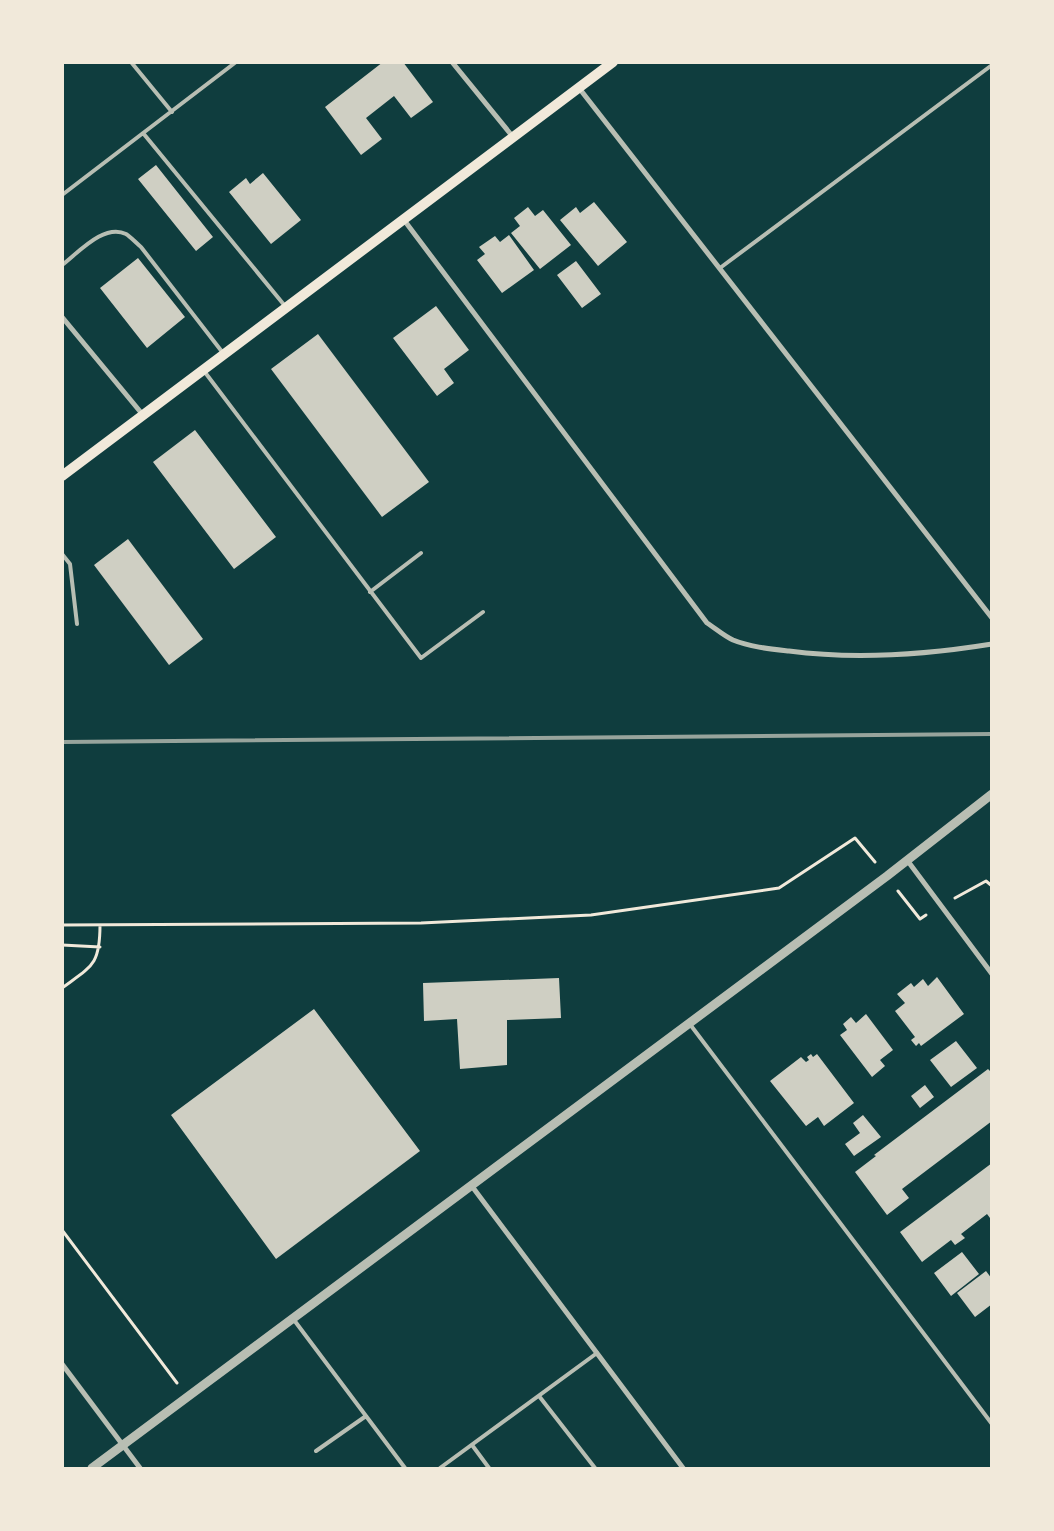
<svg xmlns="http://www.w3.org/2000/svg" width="1054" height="1531" viewBox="0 0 1054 1531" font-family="Montserrat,sans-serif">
  <rect width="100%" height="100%" fill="#0f3d3e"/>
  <path fill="#cfcfc3" d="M 383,62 L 403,62 L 433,102 L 411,118 L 394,96 L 366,118 L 382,139 L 361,155 L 325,107 Z
    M 156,165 L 213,237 L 196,251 L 138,179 Z
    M 263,173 L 301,220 L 271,244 L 229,192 L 246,178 L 250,184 Z
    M 594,202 L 627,242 L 598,266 L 560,220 L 576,207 L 580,213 Z
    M 528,207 L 535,216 L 543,210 L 571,245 L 540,269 L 511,233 L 520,226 L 514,218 Z
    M 509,235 L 534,270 L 502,293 L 477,260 L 485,254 L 479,247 L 495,236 L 500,242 Z
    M 138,258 L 185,317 L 147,348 L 100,288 Z
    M 576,261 L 601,294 L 582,308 L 557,275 Z
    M 436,306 L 469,350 L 444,369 L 454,383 L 437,396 L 393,338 Z
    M 318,334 L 429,482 L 382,517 L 271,369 Z
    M 195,430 L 276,537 L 234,569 L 153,462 Z
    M 128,539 L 203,639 L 169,665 L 94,565 Z
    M 937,977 L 964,1014 L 921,1046 L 919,1043 L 916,1046 L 911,1040 L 915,1037 L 895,1011 L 905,1003 L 897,994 L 911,983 L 914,987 L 923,979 L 928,986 Z
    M 559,978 L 561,1018 L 507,1020 L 507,1065 L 460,1069 L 457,1019 L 424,1021 L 423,983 Z
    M 314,1009 L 420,1151 L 276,1259 L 171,1115 Z
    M 866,1014 L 893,1050 L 880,1060 L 885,1066 L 872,1077 L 840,1035 L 847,1030 L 843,1024 L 851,1017 L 856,1023 Z
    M 956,1041 L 977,1068 L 951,1087 L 930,1060 Z
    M 811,1054 L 813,1057 L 817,1054 L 854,1103 L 824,1126 L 818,1117 L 806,1126 L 770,1081 L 801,1057 L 806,1062 L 809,1060 L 807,1057 Z
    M 988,1069 L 992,1073 L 992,1121 L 902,1189 L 909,1198 L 887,1215 L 855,1172 L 876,1156 L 874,1155 Z
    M 925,1085 L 934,1097 L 920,1108 L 911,1096 Z
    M 863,1115 L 881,1137 L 854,1156 L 845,1144 L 860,1133 L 853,1123 Z
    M 992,1163 L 992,1217 L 990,1218 L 987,1214 L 961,1234 L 965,1238 L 955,1245 L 951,1240 L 922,1262 L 900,1232 Z
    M 962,1252 L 979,1274 L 951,1296 L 934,1273 Z
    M 986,1271 L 992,1279 L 992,1304 L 975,1317 L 957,1293 Z"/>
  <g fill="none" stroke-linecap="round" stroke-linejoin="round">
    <path stroke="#f1e9da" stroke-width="3" d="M 898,891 L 920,919 L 926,915
      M 955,898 L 986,881 L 992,886
      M 62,925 L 421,923 L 591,915 L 779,888 L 855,838 L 875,862
      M 62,945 L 100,947
      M 62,988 C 92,966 100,965 100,925
      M 62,1230 L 177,1383"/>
    <path stroke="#b8beb3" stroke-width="4" d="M 131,62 L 172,112
      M 143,133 L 285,306
      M 62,195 L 236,62
      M 62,265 C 78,253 104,223 126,234 C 131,237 136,243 141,247 L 223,353
      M 720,268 L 992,65
      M 204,371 L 421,658 L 483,612
      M 62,554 L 70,564 L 77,624
      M 370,592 L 421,553
      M 689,1023 L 992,1424
      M 294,1320 L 405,1468
      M 539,1396 L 595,1468
      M 472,1445 L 489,1468
      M 316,1451 L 366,1416
      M 440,1468 L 597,1353"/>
    <path stroke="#b8beb3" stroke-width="5" d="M 452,62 L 513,137
      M 579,88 L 992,618
      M 404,220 L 707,623 C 715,628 724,636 733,640 C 750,647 771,649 789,651 C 857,660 924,655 992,644
      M 62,317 L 143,415
      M 907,860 L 992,974
      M 471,1185 L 683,1468
      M 62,1364 L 140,1468"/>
    <path stroke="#b8beb3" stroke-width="9" d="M 92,1468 L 887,876 L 992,794"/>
    <path stroke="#f1e9da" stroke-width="10" d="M 62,476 L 613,62"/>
    <path stroke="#97a49c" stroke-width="4" d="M 62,742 L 992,734"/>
  </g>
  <rect width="1054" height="1531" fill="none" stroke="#f1e9da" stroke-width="128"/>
</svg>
